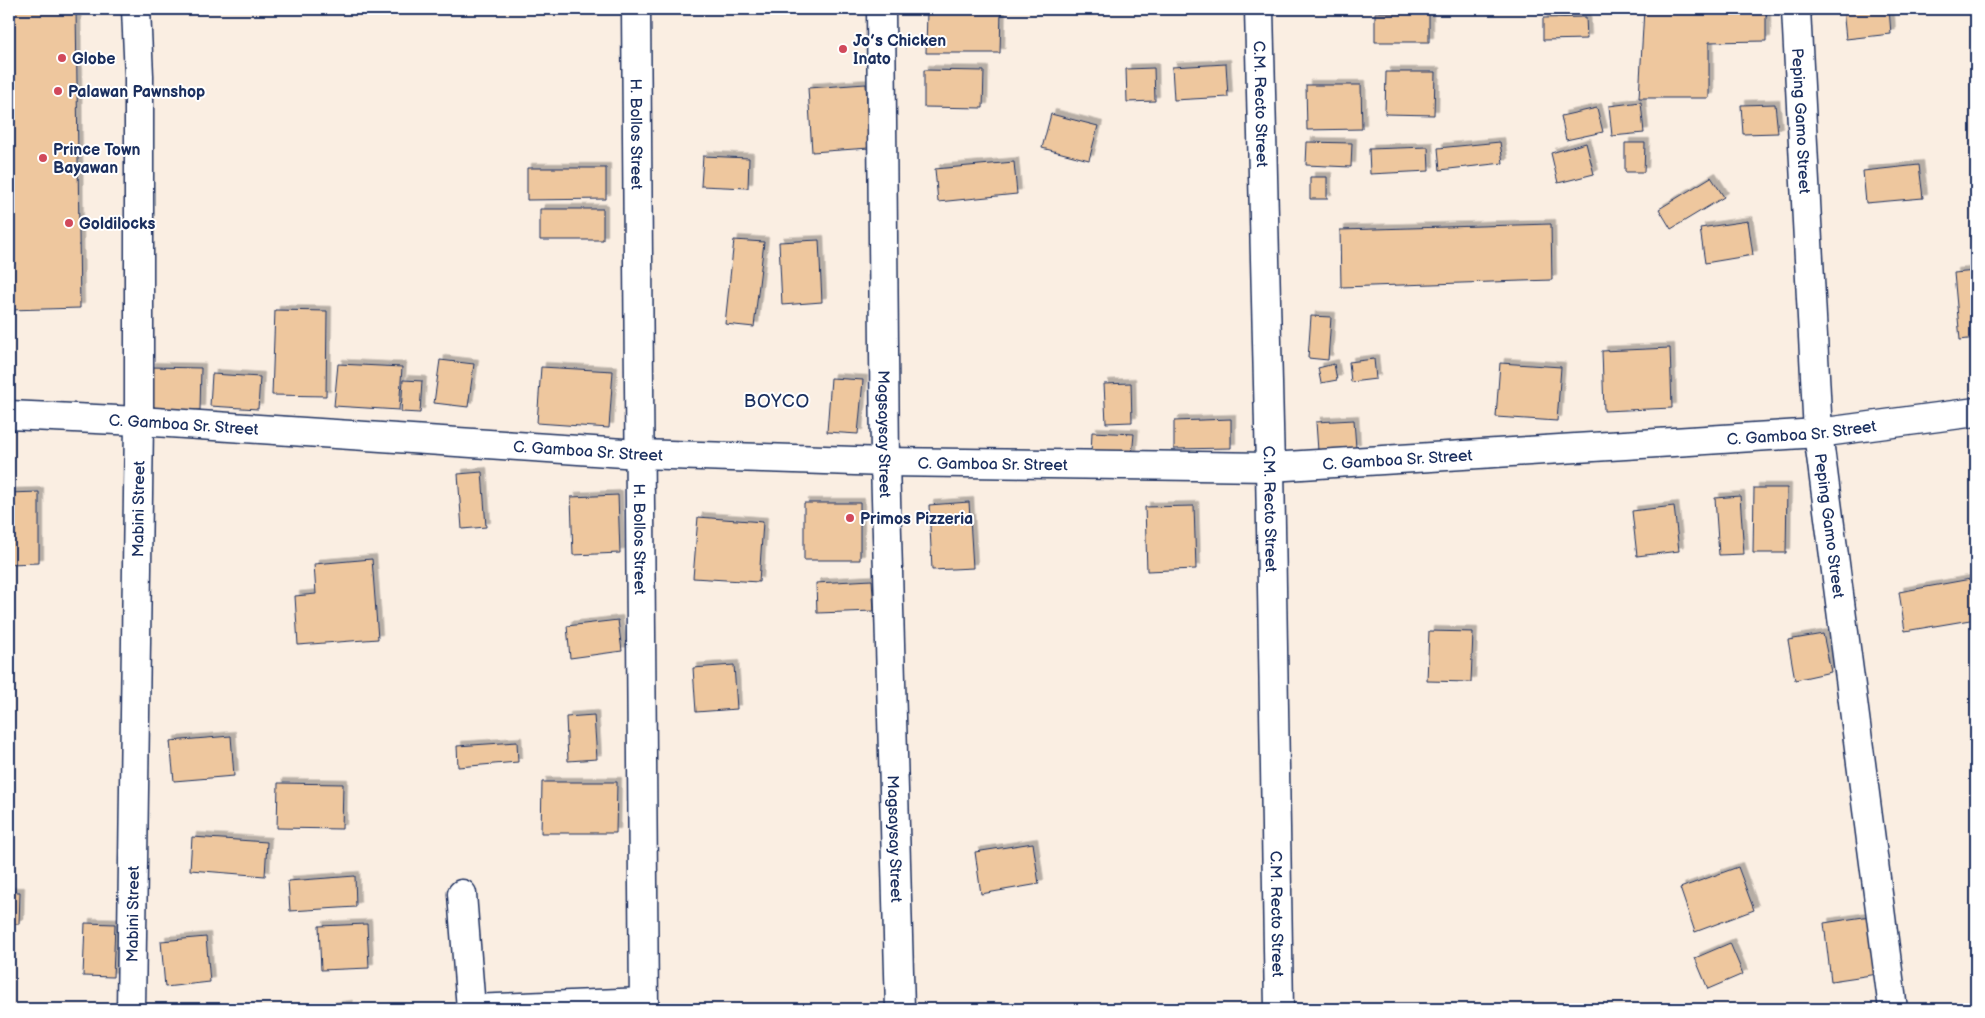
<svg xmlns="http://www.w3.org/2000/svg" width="1985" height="1018" viewBox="0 0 1985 1018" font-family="'Balsamiq Sans',sans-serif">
  <defs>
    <filter id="shadow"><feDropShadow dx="4.5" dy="-4.5" stdDeviation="0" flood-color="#0004"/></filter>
  </defs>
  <rect width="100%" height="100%" fill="#faeee2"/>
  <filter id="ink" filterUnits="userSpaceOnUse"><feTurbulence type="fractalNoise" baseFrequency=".02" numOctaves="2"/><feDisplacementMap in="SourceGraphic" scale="10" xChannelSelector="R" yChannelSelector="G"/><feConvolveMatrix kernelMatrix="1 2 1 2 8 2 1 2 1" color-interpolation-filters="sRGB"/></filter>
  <g filter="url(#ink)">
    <path fill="#eec79e" stroke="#1b2f5e" filter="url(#shadow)" d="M 9,9 L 76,9 L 80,308 L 9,310 Z
      M 927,9 L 1001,9 L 1000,53 L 926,53 Z
      M 1484,9 L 1538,9 L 1538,10 L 1484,11 Z
      M 1644,9 L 1766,9 L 1766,41 L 1709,42 L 1709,98 L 1639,98 Z
      M 1843,9 L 1889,9 L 1891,34 L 1846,39 Z
      M 1375,13 L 1429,13 L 1429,42 L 1375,42 Z
      M 1586,17 L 1587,39 L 1543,40 L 1543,18 Z
      M 1226,64 L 1228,97 L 1174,100 L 1172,67 Z
      M 1154,68 L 1155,101 L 1127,102 L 1126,69 Z
      M 924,70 L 984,71 L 983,108 L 924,107 Z
      M 1386,72 L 1435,72 L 1434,115 L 1385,114 Z
      M 866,84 L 869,148 L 812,152 L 808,88 Z
      M 1306,85 L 1361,85 L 1362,129 L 1307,130 Z
      M 1641,102 L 1644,133 L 1612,136 L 1609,106 Z
      M 1775,104 L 1778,133 L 1743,134 L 1741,105 Z
      M 1597,108 L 1603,132 L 1566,140 L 1561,116 Z
      M 1051,114 L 1098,126 L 1089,160 L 1042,148 Z
      M 1307,142 L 1352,143 L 1351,167 L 1306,165 Z
      M 1500,142 L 1503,163 L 1440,170 L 1438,148 Z
      M 1586,143 L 1594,174 L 1558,183 L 1551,153 Z
      M 1625,143 L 1645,143 L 1644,172 L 1625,172 Z
      M 1428,147 L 1429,171 L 1370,174 L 1369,149 Z
      M 703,156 L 749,158 L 748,188 L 701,186 Z
      M 1014,162 L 1017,194 L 938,202 L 935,169 Z
      M 1919,165 L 1923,198 L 1866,203 L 1863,171 Z
      M 527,168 L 606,168 L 606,199 L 527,200 Z
      M 1310,177 L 1327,177 L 1327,199 L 1310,199 Z
      M 1711,177 L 1724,197 L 1671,229 L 1659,209 Z
      M 540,209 L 603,209 L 603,240 L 540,240 Z
      M 1748,221 L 1753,255 L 1705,263 L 1700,228 Z
      M 1551,224 L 1552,280 L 1341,287 L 1340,230 Z
      M 734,240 L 764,242 L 754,327 L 725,324 Z
      M 819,240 L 822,302 L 782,305 L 779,242 Z
      M 1976,271 L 1976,338 L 1960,340 L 1954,273 Z
      M 275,310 L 327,311 L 326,396 L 272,395 Z
      M 1311,316 L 1331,317 L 1328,360 L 1308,358 Z
      M 1670,348 L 1672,408 L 1604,411 L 1602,351 Z
      M 1374,359 L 1376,379 L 1351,382 L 1349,362 Z
      M 440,360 L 474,364 L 468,407 L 434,403 Z
      M 1500,363 L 1561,367 L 1557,421 L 1496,417 Z
      M 338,364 L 402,367 L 399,410 L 334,406 Z
      M 1334,364 L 1337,380 L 1321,383 L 1318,368 Z
      M 151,367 L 201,368 L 200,410 L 150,410 Z
      M 541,367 L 613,371 L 609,428 L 537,423 Z
      M 212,374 L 260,377 L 258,409 L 210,406 Z
      M 831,378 L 863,380 L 858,434 L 827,432 Z
      M 403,380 L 422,381 L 420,413 L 401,412 Z
      M 1131,383 L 1132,422 L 1106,423 L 1104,384 Z
      M 1231,419 L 1231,448 L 1174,449 L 1174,421 Z
      M 1354,420 L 1356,448 L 1318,451 L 1316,422 Z
      M 1092,432 L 1134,434 L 1132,456 L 1091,454 Z
      M 482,472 L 486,527 L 462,529 L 458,474 Z
      M 1754,488 L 1787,488 L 1786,553 L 1753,553 Z
      M 39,492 L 39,563 L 9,564 L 9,493 Z
      M 618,495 L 620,553 L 573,555 L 571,497 Z
      M 1740,496 L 1744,554 L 1719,555 L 1715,498 Z
      M 969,502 L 973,568 L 932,570 L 929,505 Z
      M 804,503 L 860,503 L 860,560 L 804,560 Z
      M 1194,506 L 1196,569 L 1147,571 L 1145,507 Z
      M 1674,506 L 1679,551 L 1637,556 L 1632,511 Z
      M 698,517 L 763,522 L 759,582 L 693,578 Z
      M 372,559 L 378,639 L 298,645 L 295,596 L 316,594 L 314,564 Z
      M 1976,578 L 1976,619 L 1905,631 L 1899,592 Z
      M 872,580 L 874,611 L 817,613 L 816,583 Z
      M 618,620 L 622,651 L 570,658 L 567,626 Z
      M 1429,631 L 1473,632 L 1471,682 L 1427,681 Z
      M 1823,634 L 1831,672 L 1795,680 L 1788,640 Z
      M 734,665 L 737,709 L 696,712 L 693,668 Z
      M 594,715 L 597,759 L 568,761 L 566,717 Z
      M 231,736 L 234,776 L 174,781 L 170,741 Z
      M 517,742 L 518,762 L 458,767 L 457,746 Z
      M 542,782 L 617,782 L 616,833 L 541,833 Z
      M 278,783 L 343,784 L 342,829 L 277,828 Z
      M 192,837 L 267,842 L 265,876 L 190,870 Z
      M 1033,843 L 1039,884 L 981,894 L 975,852 Z
      M 1738,867 L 1754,910 L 1695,932 L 1680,888 Z
      M 355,876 L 356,907 L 290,911 L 288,881 Z
      M 9,892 L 20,892 L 19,924 L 9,924 Z
      M 1870,916 L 1878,974 L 1831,981 L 1824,923 Z
      M 85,923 L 115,924 L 113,977 L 83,976 Z
      M 367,924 L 369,968 L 321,970 L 319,926 Z
      M 206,937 L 210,982 L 165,987 L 161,941 Z
      M 1730,943 L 1743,974 L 1708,989 L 1695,958 Z
      M 348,1005 L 349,1009 L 316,1009 Z"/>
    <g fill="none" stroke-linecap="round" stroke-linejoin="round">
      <g stroke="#1b2f5e" stroke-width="31">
        <g id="minor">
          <path id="s1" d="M 636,9 L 644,1009"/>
          <path id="s2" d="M 881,9 L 885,462 L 900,1009"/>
          <path id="s3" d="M 1259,9 L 1270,467 L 1279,1009"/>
          <path id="s4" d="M 1796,9 L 1818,433 L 1893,1009"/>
          <path id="s5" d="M 9,415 L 139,421 L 639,454 L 885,462 L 1270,467 L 1818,433 L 1976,412"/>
          <path d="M 462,894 L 471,1009 L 644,1002"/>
          <path id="s6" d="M 131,1009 L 139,421 L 139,76 L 136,9"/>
        </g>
      </g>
      <use href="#minor" stroke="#fff" stroke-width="28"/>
    </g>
  </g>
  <g fill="#d1495b" stroke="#fff" stroke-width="2">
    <circle cx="843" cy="49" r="5"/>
    <circle cx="62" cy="58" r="5"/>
    <circle cx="58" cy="91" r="5"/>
    <circle cx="43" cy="158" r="5"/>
    <circle cx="69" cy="223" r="5"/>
    <circle cx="850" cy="518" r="5"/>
  </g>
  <g text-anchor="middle" stroke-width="4" stroke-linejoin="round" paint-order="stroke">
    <g font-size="16" font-weight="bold" fill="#1b2f5e" stroke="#fff" text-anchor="start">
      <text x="853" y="46">Jo’s Chicken<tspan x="853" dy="18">Inato</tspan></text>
      <text x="72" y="64">Globe</text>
      <text x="68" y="97">Palawan Pawnshop</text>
      <text x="53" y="155">Prince Town<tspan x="53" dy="18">Bayawan</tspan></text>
      <text x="79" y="229">Goldilocks</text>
      <text x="860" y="524">Primos Pizzeria</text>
    </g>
    <g font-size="16" fill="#1b2f5e" stroke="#fff">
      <text dy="6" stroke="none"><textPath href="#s3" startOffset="95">C.M. Recto Street</textPath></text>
      <text dy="6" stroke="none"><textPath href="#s4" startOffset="112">Peping Gamo Street</textPath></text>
      <text dy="6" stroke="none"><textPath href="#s1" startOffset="125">H. Bollos Street</textPath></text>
      <text dy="6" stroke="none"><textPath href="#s5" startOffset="175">C. Gamboa Sr. Street</textPath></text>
      <text dy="6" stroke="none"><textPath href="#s5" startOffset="1795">C. Gamboa Sr. Street</textPath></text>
      <text dy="6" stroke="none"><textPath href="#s2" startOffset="425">Magsaysay Street</textPath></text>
      <text dy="6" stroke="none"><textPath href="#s5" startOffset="580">C. Gamboa Sr. Street</textPath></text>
      <text dy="6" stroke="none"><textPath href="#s5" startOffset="1390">C. Gamboa Sr. Street</textPath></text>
      <text dy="6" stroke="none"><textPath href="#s5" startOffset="985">C. Gamboa Sr. Street</textPath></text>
      <text dy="6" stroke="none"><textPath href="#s6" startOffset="500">Mabini Street</textPath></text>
      <text dy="6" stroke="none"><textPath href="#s3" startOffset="500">C.M. Recto Street</textPath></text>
      <text dy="6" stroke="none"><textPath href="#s4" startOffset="518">Peping Gamo Street</textPath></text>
      <text dy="6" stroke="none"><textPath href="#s1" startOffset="530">H. Bollos Street</textPath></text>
      <text dy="6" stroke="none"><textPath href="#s2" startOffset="830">Magsaysay Street</textPath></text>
      <text dy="6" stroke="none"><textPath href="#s6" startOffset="95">Mabini Street</textPath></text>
      <text dy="6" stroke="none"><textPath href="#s3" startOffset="905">C.M. Recto Street</textPath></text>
    </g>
    <g font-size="18" letter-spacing="1" fill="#1b2f5e" stroke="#fff">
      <text x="777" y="407">BOYCO</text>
    </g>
  </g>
  <rect width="1985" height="1018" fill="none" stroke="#fff" stroke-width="30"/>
  <rect x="15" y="15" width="1955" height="988" fill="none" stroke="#1b2f5e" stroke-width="2" filter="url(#ink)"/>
</svg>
